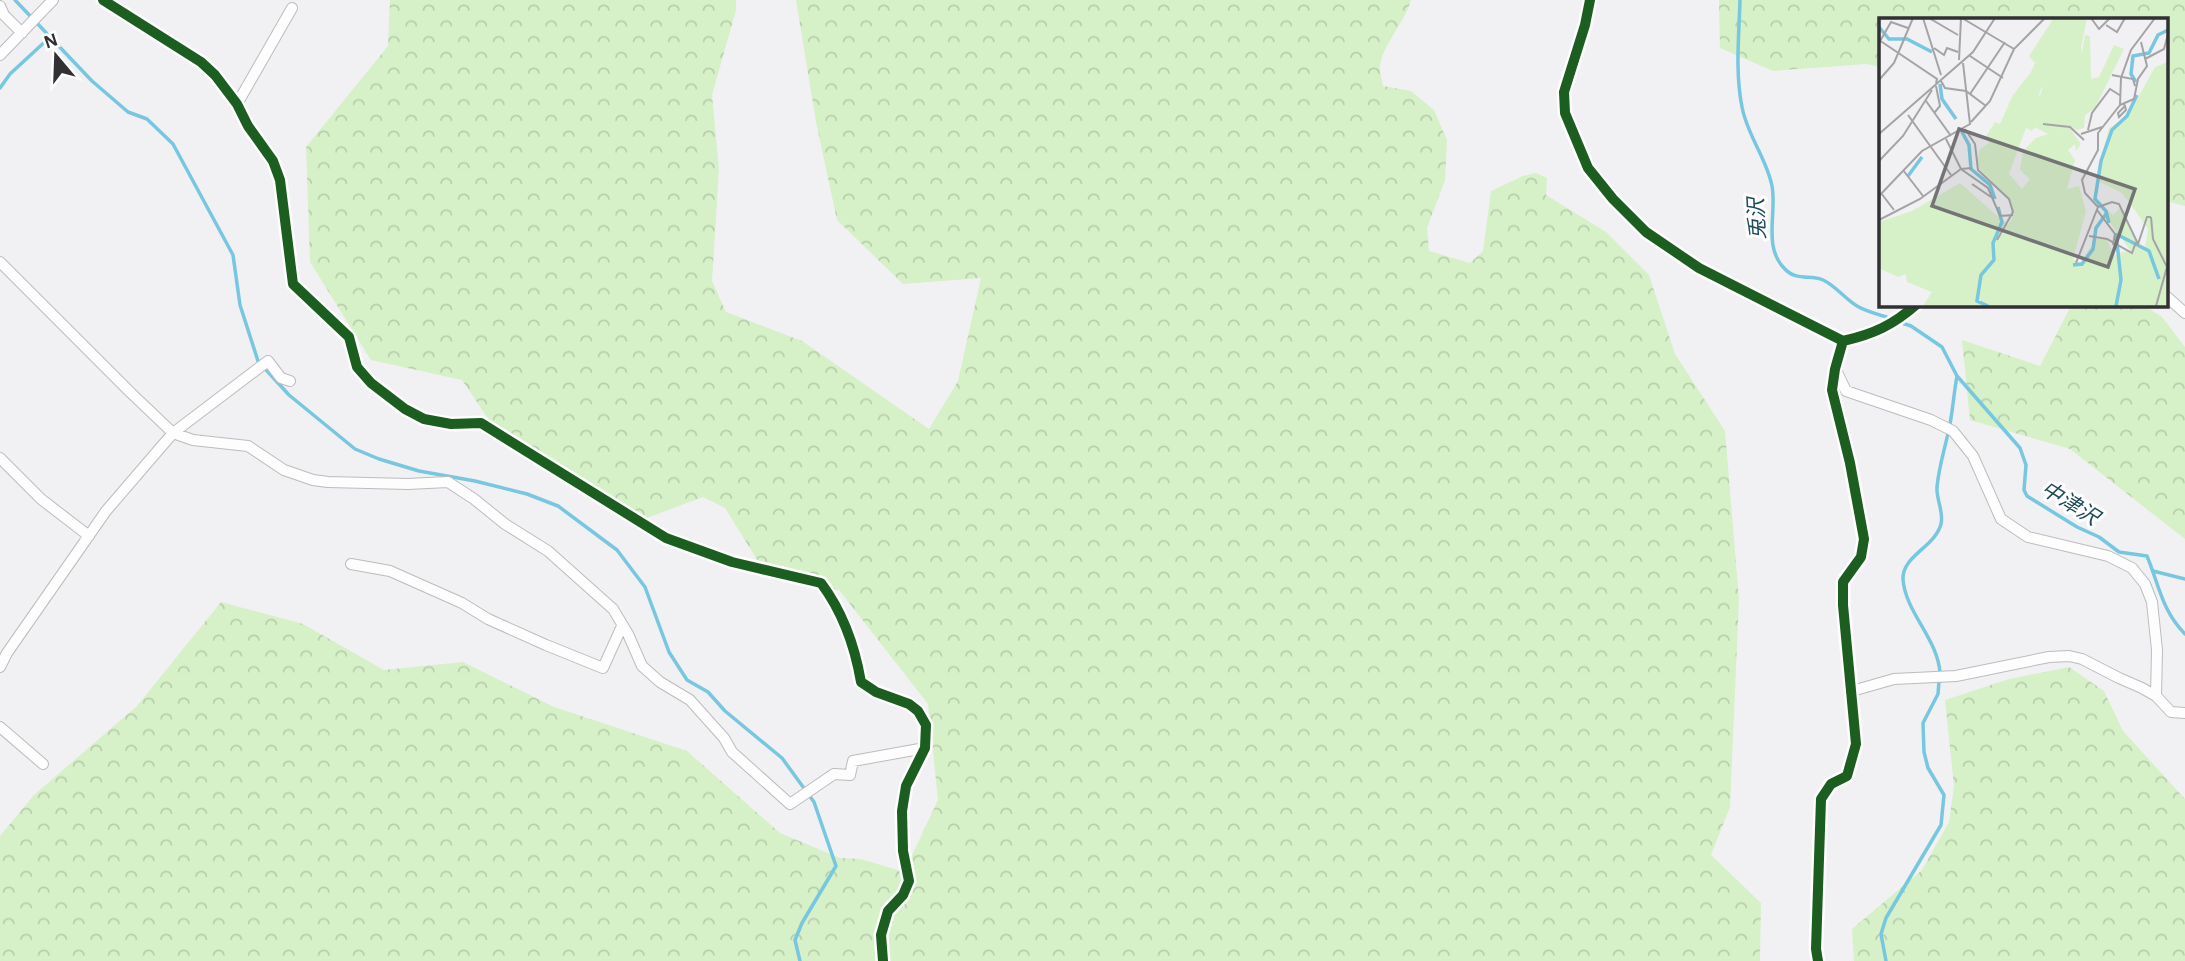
<svg xmlns="http://www.w3.org/2000/svg" width="2185" height="961" viewBox="0 0 2185 961" font-family="'Alegreya Sans','Noto Sans JP',sans-serif">
  <defs>
    <pattern id="forest-crowns" width="20" height="18" patternUnits="userSpaceOnUse" patternTransform="scale(1.75)"><rect width="20" height="18" fill="#d6f0c8"/><path d="M2 6a3 3 0 1 1 6 0M12 15a3 3 0 1 1 6 0" fill="none" stroke="#b8ceac"/></pattern>
  </defs>
  <rect width="100%" height="100%" fill="#f1f1f3"/>
  <path fill="url(#forest-crowns)" d="M 390,0 L 736,0 L 736,10 L 712,95 L 719,169 L 712,281 L 726,312 L 802,341 L 929,429 L 958,381 L 981,278 L 903,284 L 837,220 L 816,122 L 796,0 L 1411,0 C 1405,23 1381,46 1380,68 C 1380,74 1382,80 1383,86 L 1411,91 L 1434,110 L 1447,140 L 1445,180 L 1427,228 L 1429,251 L 1470,263 L 1483,251 L 1491,191 L 1523,176 L 1536,173 L 1547,178 L 1546,195 L 1606,232 L 1649,275 L 1675,354 L 1725,431 L 1739,599 L 1730,807 L 1711,855 L 1761,903 L 1760,961 L 0,961 L 0,836 L 34,795 L 137,706 L 221,602 L 303,624 L 384,670 L 463,662 L 554,707 L 687,751 L 780,833 L 840,858 L 861,859 L 904,872 L 938,800 L 928,704 L 839,590 L 766,574 L 725,508 L 703,497 L 636,522 L 491,423 L 462,380 L 371,360 L 310,262 L 306,147 L 388,46 Z
    M 1719,0 L 2185,0 L 2185,206 L 2166,201 L 2166,19 L 1881,19 L 1880,67 L 1866,64 L 1773,71 L 1720,48 Z
    M 2072,304 L 2144,305 L 2162,317 L 2185,347 L 2185,539 L 2070,449 L 1970,420 L 1962,340 L 2040,366 Z
    M 2069,667 L 2104,691 L 2123,731 L 2185,799 L 2185,961 L 1854,961 L 1852,929 L 1922,870 L 1949,822 L 1954,786 L 1945,700 L 2009,679 Z"/>
  <g fill="none" stroke-linecap="round" stroke-linejoin="round">
    <path stroke="#76c7df" stroke-width="3.5" d="M 15,0 L 92,81 L 128,112 L 147,119 L 173,144 L 233,255 L 240,305 L 258,361 L 289,395 L 355,449 L 379,459 L 419,471 L 475,481 L 527,494 L 558,506 L 617,550 L 645,587 L 669,652 L 687,680 L 708,692 L 725,711 L 782,758 L 814,802 L 836,866 L 802,923 L 795,940 L 800,961
      M 1740,0 C 1739,35 1735,72 1742,107 C 1747,135 1767,159 1772,186 C 1777,212 1763,247 1784,268 C 1796,282 1810,274 1823,280 C 1836,286 1845,299 1857,306 C 1867,312 1881,315 1892,319
      M 0,88 L 10,74 L 49,38
      M 1899,322 L 1911,326 L 1942,347 L 1957,376 L 2020,448 L 2026,465 L 2024,490 L 2027,496 L 2077,527 L 2099,537 L 2119,552 L 2147,556 C 2159,585 2162,611 2185,634
      M 2153,571 L 2185,579
      M 1940,673 C 1938,639 1905,612 1903,579 C 1902,556 1935,547 1941,524 C 1944,512 1936,499 1937,487 C 1939,465 1946,445 1950,424 C 1953,408 1954,392 1957,376
      M 1886,961 L 1881,934 L 1886,918 L 1941,825 L 1944,795 L 1928,768 L 1924,752 L 1923,723 L 1938,694 L 1939,681"/>
    <g stroke="#bcbcbe" stroke-width="12">
      <path id="minor" d="M 103,0 L 201,62 L 215,75 L 237,104 L 248,126 L 273,161 L 280,180 L 293,284 L 349,337 L 357,367 L 371,383 L 405,409 L 424,419 L 451,424 L 481,423 L 666,538 L 732,562 L 821,583 C 842,611 855,647 861,682 L 876,692 L 909,704 L 918,711 L 926,725 L 925,748 L 906,786 L 902,811 L 903,851 L 909,881 L 903,895 L 888,911 L 881,935 L 883,961
        M 1590,0 L 1585,25 L 1564,92 L 1565,113 L 1588,168 L 1613,199 L 1646,232 L 1699,268 L 1843,341 C 1874,334 1893,325 1917,304
        M 0,6 L 4,15 L 22,33
        M 0,55 L 53,0
        M 237,104 L 292,8
        M 0,262 L 131,393 L 173,433 L 193,440 L 248,446 L 284,470 L 313,480 L 328,482 L 408,484 L 448,482 L 474,499 L 505,524 L 548,551 L 613,609 L 628,634 L 642,666 L 660,682 L 690,700 L 724,738 L 732,752 L 790,804 L 834,774 L 850,775 L 853,761 L 925,748
        M 2166,296 L 2185,313
        M 1836,370 L 1846,391 L 1931,420 L 1953,431 L 1973,456 L 2001,519 L 2028,537 L 2108,556 L 2132,568 L 2145,584 L 2152,602 L 2157,650 L 2156,696
        M 0,458 L 41,499 L 89,536
        M 351,564 L 390,571 L 462,603 L 488,619 L 546,645 L 603,668 L 622,626
        M 0,667 L 7,653 L 106,511 L 173,433 L 268,361 L 281,378 L 290,381
        M 1852,691 L 1894,679 L 1956,676 L 2049,657 L 2069,656 L 2082,659 L 2119,678 L 2142,688 L 2156,696 L 2171,712 L 2185,713
        M 0,727 L 43,764
        M 1818,961 L 1816,949 L 1821,799 L 1831,784 L 1847,776 L 1856,744 L 1843,605 L 1843,582 L 1861,557 L 1864,539 L 1850,463 L 1832,390 L 1835,369 L 1843,341"/>
    </g>
    <use href="#minor" stroke="#fdfdfd" stroke-width="10"/>
    <g stroke="#fefefe" stroke-width="15">
      <path id="cycleway" d="M 103,0 L 201,62 L 215,75 L 237,104 L 248,126 L 273,161 L 280,180 L 293,284 L 349,337 L 357,367 L 371,383 L 405,409 L 424,419 L 451,424 L 481,423 L 666,538 L 732,562 L 821,583 C 842,611 855,647 861,682 L 876,692 L 909,704 L 918,711 L 926,725 L 925,748 L 906,786 L 902,811 L 903,851 L 909,881 L 903,895 L 888,911 L 881,935 L 883,961
        M 1590,0 L 1585,25 L 1564,92 L 1565,113 L 1588,168 L 1613,199 L 1646,232 L 1699,268 L 1843,341 C 1874,334 1893,325 1917,304
        M 1818,961 L 1816,949 L 1821,799 L 1831,784 L 1847,776 L 1856,744 L 1843,605 L 1843,582 L 1861,557 L 1864,539 L 1850,463 L 1832,390 L 1835,369 L 1843,341"/>
    </g>
    <use href="#cycleway" stroke="#1b5e20" stroke-width="10"/>
  </g>
  <g text-anchor="middle" stroke-width="6" stroke-linejoin="round" paint-order="stroke">
    <g font-size="21" font-style="italic" fill="#1c4c5a" stroke="#fefefe">
      <text transform="translate(1757 219) rotate(-93)" y="7">兎沢</text>
      <text transform="translate(2070 503) rotate(32)" y="7">中津沢</text>
    </g>
  </g>
  <g transform="translate(1879 18)">
    <rect width="289" height="289" fill="#f1f1f3"/>
    <path d="M 175,0 L 168,59 L 160,75 L 163,87 L 156,109 L 153,113 L 147,110 L 130,156 L 143,171 L 151,161 L 141,152 L 144,133 L 157,120 L 190,109 L 202,126 L 197,133 L 196,126 L 189,132 L 196,142 L 188,171 L 200,168 L 207,193 L 194,241 L 201,245 L 217,221 L 228,222 L 235,237 L 251,232 L 227,199 L 229,193 L 234,197 L 241,190 L 259,228 L 266,229 L 269,211 L 255,191 L 243,175 L 217,162 L 230,110 L 249,98 L 276,49 L 289,44 L 289,288 L 44,288 L 53,274 L 28,264 L 27,256 L 19,259 L 0,250 L 0,204 L 33,193 L 81,165 L 124,203 L 129,206 L 133,201 L 131,182 L 100,150 L 98,141 L 101,131 L 110,125 L 107,118 L 116,104 L 121,106 L 134,77 L 152,54 L 156,45 L 150,38 ZM 206,17 L 211,18 L 212,61 L 220,59 L 235,27 L 245,31 L 216,90 L 206,97 L 205,110 L 198,112 L 191,108 Z" fill="#d6f0c8"/>
    <path d="M 174,0 L 208,0 L 202,29 L 209,83 L 195,106 L 171,117 L 154,108 L 166,58 L 163,25 Z" fill="#d6f0c8"/>
    <path fill="none" stroke="#76c7df" stroke-width="3.5" d="M 0,9 L 10,21 L 28,21 L 53,34M 257,64 L 252,56 L 254,38 L 270,35 L 279,17 L 289,12M 61,66 L 63,81 L 77,101M 82,112 L 90,127 L 92,151 L 111,167 L 116,181M 29,158 L 43,139M 230,205 L 227,193 L 216,181 L 222,143 L 233,112 L 248,98 L 258,77M 237,215 L 242,262 L 237,288M 239,217 L 270,233 L 280,261M 194,247 L 203,246 L 214,231 L 217,210 L 227,196M 109,288 L 98,283 L 102,257 L 115,242 L 114,225 L 123,204 L 119,189"/>
    <path fill="none" stroke="#a4a4a6" stroke-width="2" d="M 44,0 L 62,57M 50,0 L 79,17M 83,0 L 135,31M 212,0 L 220,11 L 231,0M 227,7 L 238,14 L 246,0M 0,22 L 58,61 L 57,65M 0,25 L 12,4 L 29,10M 55,30 L 65,37 L 68,30 L 79,34M 91,38 L 124,60M 266,41 L 285,31 L 289,16M 80,42 L 82,0M 233,57 L 254,61 L 256,68M 0,62 L 15,45 L 34,0M 62,63 L 66,70 L 87,73 L 107,88M 91,76 L 126,24M 47,83 L 72,118M 245,86 L 246,88 L 247,92 L 240,99 L 239,95 L 246,88M 241,87 L 255,81 L 259,61 L 268,48 L 262,24M 56,94 L 61,88 L 57,68M 29,97 L 72,157M 92,104 L 111,83 L 135,31 L 166,0M 164,106 L 191,109 L 205,122M 86,111 L 96,126 L 99,152 L 130,181 L 134,194 L 118,222M 209,112 L 213,95 L 231,71 L 242,78M 0,116 L 94,34 L 116,0M 202,116 L 223,109M 67,121 L 82,151 L 109,170 L 121,198 L 134,197M 0,143 L 24,118 L 53,72M 24,152 L 44,178M 93,166 L 112,179M 2,175 L 15,192M 0,178 L 43,133 L 91,106 L 84,45M 219,189 L 206,175 L 203,162 L 219,132 L 219,115 L 241,87 L 242,60 L 252,32 L 276,0M 218,192 L 236,216 L 234,227M 272,199 L 274,221 L 288,249 L 277,288M 0,202 L 41,181 L 82,151 L 93,150M 210,218 L 228,221 L 253,235 L 257,224M 197,245 L 219,189 L 233,184 L 240,186 L 259,226 L 268,199 L 272,199"/>
    <path fill="#747476" fill-opacity="0.15" stroke="#747476" stroke-width="3.5" d="M 80,111 L 256,171 L 229,249 L 53,188 Z"/>
    <rect width="289" height="289" fill="none" stroke="#313133" stroke-width="3.5"/>
  </g>
  <g transform="translate(56 56) rotate(341)" stroke="#fefefe" stroke-width="5" paint-order="stroke">
  <path d="M0-5L12 26L0 18L-12 26Z" fill="#313133"/>
  <text y="-10" font-size="19" font-weight="bold" text-anchor="middle" fill="#313133">N</text>
  </g>
</svg>
